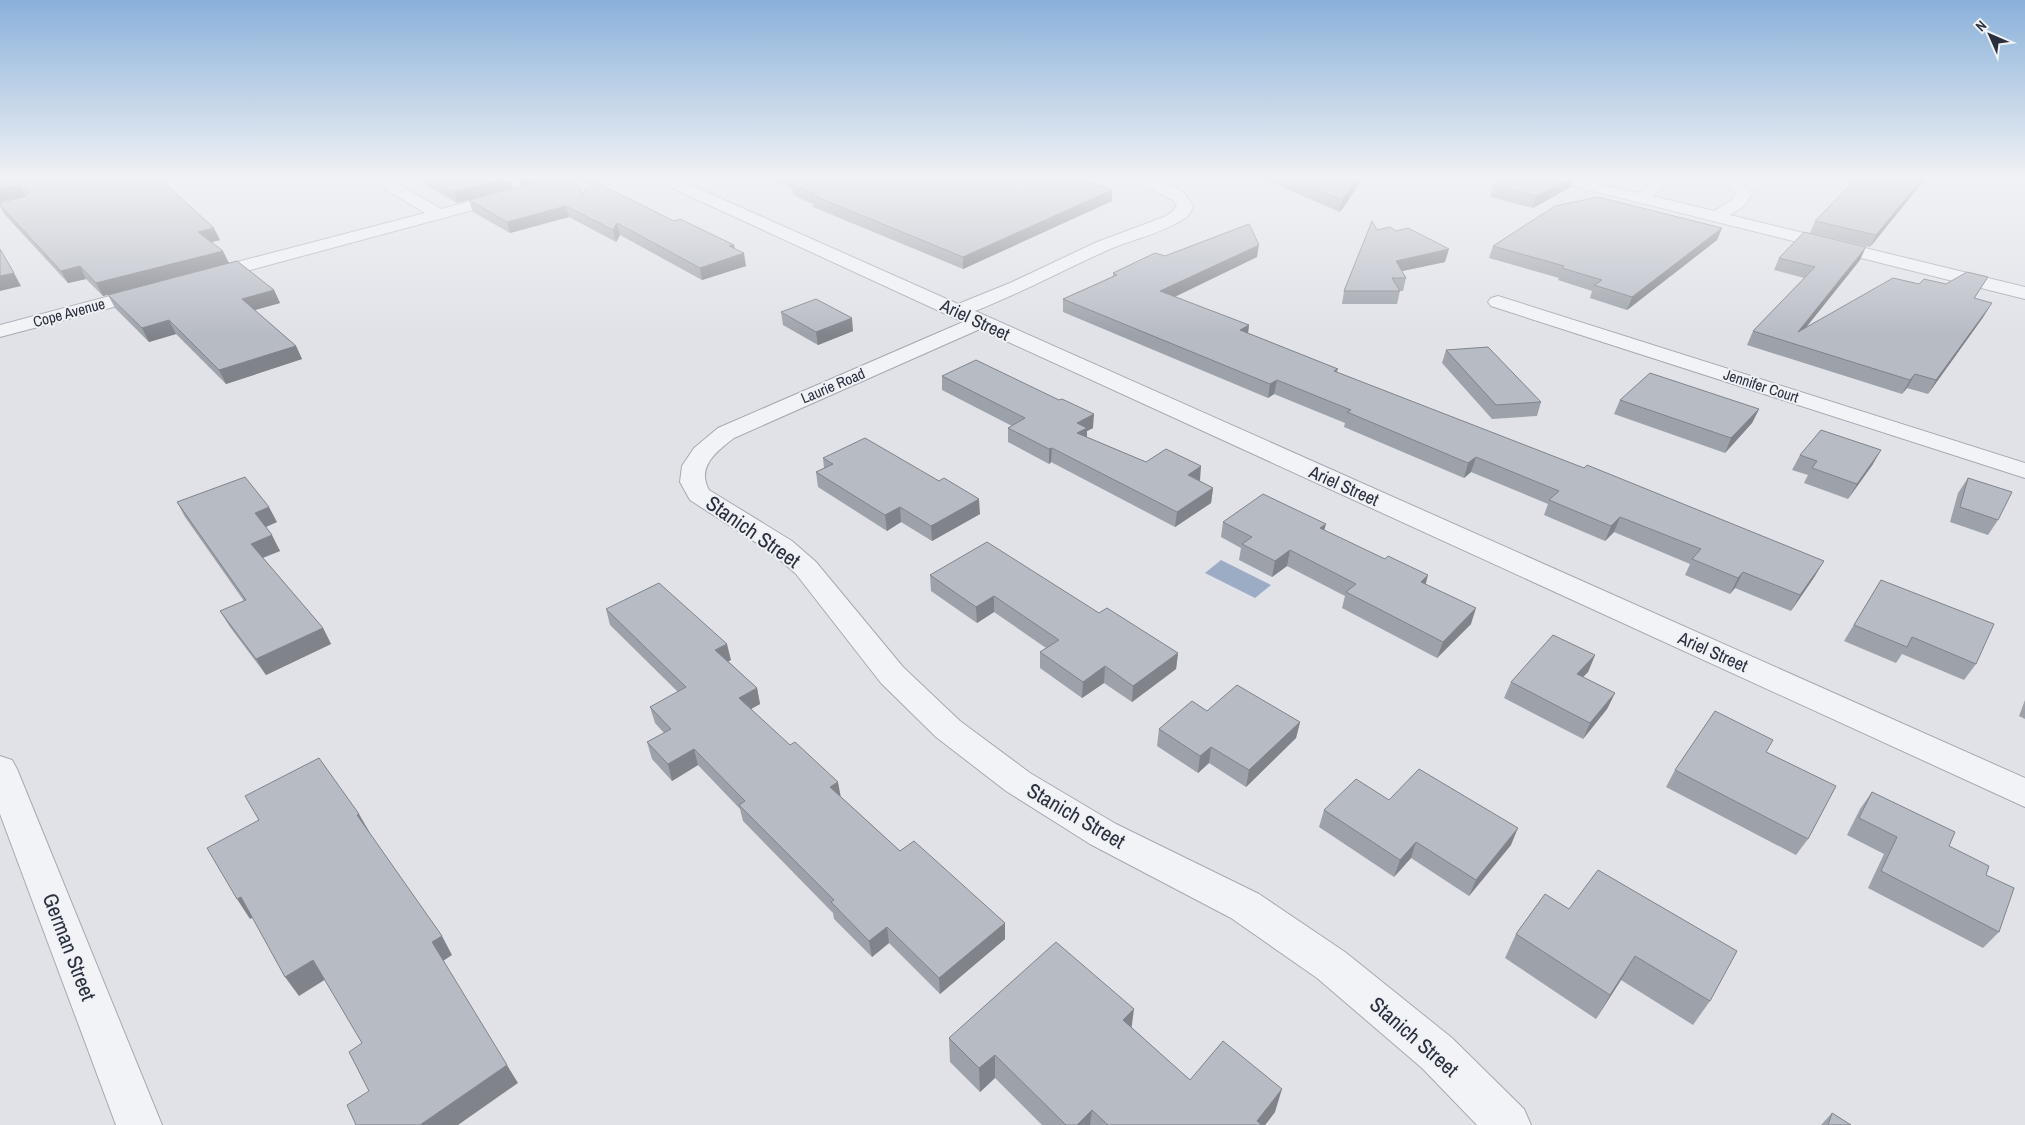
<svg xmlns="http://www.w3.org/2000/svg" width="2025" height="1125" viewBox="0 0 2025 1125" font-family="'Archivo Narrow',sans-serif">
  <rect width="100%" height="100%" fill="#e0e2e8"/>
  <path fill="#9dacc5" d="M 1221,560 L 1271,585 L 1255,598 L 1205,573 Z"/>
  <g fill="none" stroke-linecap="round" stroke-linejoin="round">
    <g stroke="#a6a9b2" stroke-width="2">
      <path id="minor" d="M 377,179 L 389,179 L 441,209 L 555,179 L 580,179 L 577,182 L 213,280 L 206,282 L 199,280 L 197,276 L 199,272 L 425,213 L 378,185 L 375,182 Z
        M 656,179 L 677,179 L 958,304 L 1010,283 L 1097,242 L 1164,217 L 1172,212 L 1177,206 L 1173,200 L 1135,182 L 1132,179 C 1155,179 1183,183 1193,206 C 1191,213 1188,217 1182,220 C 1160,234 1134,239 1110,249 C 1065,269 1021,293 975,311 L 2025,778 L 2025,807 L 980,329 L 734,438 C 717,451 696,467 709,490 L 792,541 L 816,562 L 903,667 L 960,721 L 1030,773 L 1116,824 L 1259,894 L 1345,952 L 1452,1038 L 1524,1109 L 1531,1125 L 1477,1125 L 1422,1068 L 1317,978 L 1231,918 L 1090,844 L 1006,791 L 936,737 L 881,683 L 796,574 L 772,553 L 690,500 L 680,482 L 682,466 L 694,448 L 718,428 L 963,322 L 659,182 Z
        M 1554,179 L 1580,179 L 1637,193 L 1658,179 L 1676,179 L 1652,196 L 1714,211 L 1732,200 L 1736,193 L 1725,185 L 1712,182 L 1709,179 L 1736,179 L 1753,192 L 1744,206 L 1730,215 L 2025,287 L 2025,299 L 1557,182 Z
        M 148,286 L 155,288 L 157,292 L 155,296 L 0,337 L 0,325 Z
        M 1498,296 L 2025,463 L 2025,478 L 1491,306 L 1488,302 L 1491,298 Z
        M 0,756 L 12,760 L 17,769 L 162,1125 L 116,1125 L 0,814 Z"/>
    </g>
    <use href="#minor" fill="#f2f3f6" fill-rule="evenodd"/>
  </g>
  <path fill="#9da1a9" d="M 0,179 L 220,240 L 212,242 L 229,263 L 103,296 L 86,279 L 68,283 L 5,215 L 0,206 L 0,203 L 26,196 Z
    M 425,179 L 510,179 L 513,188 L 457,203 L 427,186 Z
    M 770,179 L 1080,179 L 1112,190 L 1112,201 L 963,269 L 813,207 L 813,204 L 793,195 L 792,188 Z
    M 1263,179 L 1363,179 L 1340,212 Z
    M 1856,179 L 1924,179 L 1921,184 L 1870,247 L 1810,233 L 1815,221 Z
    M 1493,185 L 1571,187 L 1533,208 L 1490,197 Z
    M 582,195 L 674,221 L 734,245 L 735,249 L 746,266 L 702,280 L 620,235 L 616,242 L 569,217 L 510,233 L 473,212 L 469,200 Z
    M 1722,228 L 1717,240 L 1627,310 L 1590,298 L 1592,291 L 1558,280 L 1559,278 L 1489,258 L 1493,246 Z
    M 1377,230 L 1445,262 L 1402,271 L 1406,278 L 1403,291 L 1400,291 L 1397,304 L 1342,304 L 1344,291 Z
    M 1165,256 L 1257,257 L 1175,297 L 1249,325 L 1248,334 L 1338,369 L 1337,372 L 1815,576 L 1791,611 L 1735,588 L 1730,594 L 1685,575 L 1690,564 L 1614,532 L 1605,541 L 1544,515 L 1548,504 L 1471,472 L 1464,478 L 1344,427 L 1345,423 L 1274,394 L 1268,398 L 1063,312 L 1063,299 L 1113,276 L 1113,273 Z
    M 1779,258 L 1860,260 L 1806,327 L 1919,284 L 1946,284 L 1988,277 L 1975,298 L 1984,316 L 1928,394 L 1907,388 L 1902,394 L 1747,345 L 1753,331 L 1804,278 L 1774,270 Z
    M 274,290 L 280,303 L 255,310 L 296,346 L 302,359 L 226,384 L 176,334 L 149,342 L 115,308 L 108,295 Z
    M 781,312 L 853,331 L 818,345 L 783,325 Z
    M 1446,350 L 1541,402 L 1537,416 L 1492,419 L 1442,363 Z
    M 942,376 L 1093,428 L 1087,431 L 1087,437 L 1146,462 L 1200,481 L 1213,488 L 1211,503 L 1175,527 L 1051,462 L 1049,464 L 1008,442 L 1008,428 L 1012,426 L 942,390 Z
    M 1620,400 L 1759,409 L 1752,423 L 1725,453 L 1614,414 Z
    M 1800,455 L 1873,464 L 1848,499 L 1804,483 L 1808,475 L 1792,470 Z
    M 823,458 L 980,514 L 932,541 L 901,522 L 887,531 L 818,487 L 816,472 L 824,468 Z
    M 1968,478 L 1998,520 L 1988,535 L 1950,522 L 1958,493 Z
    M 177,502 L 277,522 L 266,527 L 280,551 L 263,558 L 323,628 L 331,644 L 266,675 L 230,627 L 220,611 L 244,601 L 185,517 Z
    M 1223,522 L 1324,531 L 1426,584 L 1471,624 L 1437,658 L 1342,608 L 1345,596 L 1287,566 L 1272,577 L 1239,560 L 1241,548 L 1221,537 Z
    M 930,575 L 1099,613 L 1178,653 L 1176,669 L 1132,702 L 1104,683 L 1082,698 L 1040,668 L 1040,652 L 1046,648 L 994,612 L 977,623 L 931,591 Z
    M 1881,580 L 1976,664 L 1964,680 L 1902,654 L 1896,663 L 1844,641 Z
    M 606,609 L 731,660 L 728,661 L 757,688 L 760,704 L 751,709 L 841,797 L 900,851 L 1005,923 L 1005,939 L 940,994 L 889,943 L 872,957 L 834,919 L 833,913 L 743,821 L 740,809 L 698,765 L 672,781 L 652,759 L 647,742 L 664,733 L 655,723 L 650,707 L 678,692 L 610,625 Z
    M 1595,655 L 1588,672 L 1583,677 L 1615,693 L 1607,709 L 1583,739 L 1504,698 L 1511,682 Z
    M 2025,700 L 2025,719 L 2019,716 Z
    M 1207,711 L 1300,722 L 1296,738 L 1246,787 L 1209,763 L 1198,773 L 1157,746 L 1159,729 Z
    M 1675,770 L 1808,839 L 1796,855 L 1666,787 Z
    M 1872,792 L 1949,846 L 1986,875 L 1999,932 L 1983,948 L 1868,888 L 1884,854 L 1847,835 L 1860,809 Z
    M 1389,800 L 1511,845 L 1469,896 L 1411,858 L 1394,877 L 1319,827 L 1324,810 Z
    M 1569,909 L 1710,1001 L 1693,1025 L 1621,980 L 1596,1019 L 1505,958 L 1516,934 Z
    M 1132,1028 L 1190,1080 L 1275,1112 L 1265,1125 L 1042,1125 L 995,1078 L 980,1092 L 950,1062 L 949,1038 Z
    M 1832,1113 L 1851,1125 L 1821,1125 Z"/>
  <path fill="#808389" d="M 503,179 L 510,179 L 513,188 L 457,203 L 454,192 Z
    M 519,179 L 548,179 L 521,186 Z
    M 1357,179 L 1363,179 L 1340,212 L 1342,200 Z
    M 1569,179 L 1573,179 L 1571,187 L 1533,208 L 1536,196 Z
    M 1922,179 L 1924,179 L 1921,184 L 1870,247 L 1876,235 Z
    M 19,185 L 26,196 L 0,202 L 0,189 Z
    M 1112,190 L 1112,201 L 963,269 L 963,257 Z
    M 566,206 L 569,217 L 510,233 L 507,222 Z
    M 617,223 L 620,235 L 616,242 L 613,230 Z
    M 214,228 L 220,240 L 204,244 L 198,232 Z
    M 1722,228 L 1717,240 L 1627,310 L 1632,297 Z
    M 734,245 L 736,256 L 744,253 L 746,266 L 702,280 L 700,268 L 729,246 Z
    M 1259,245 L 1257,257 L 1159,304 L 1160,291 Z
    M 1866,247 L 1860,260 L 1792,345 L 1798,332 Z
    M 1449,249 L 1445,262 L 1393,273 L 1396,261 Z
    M 223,251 L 229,263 L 103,296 L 96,283 Z
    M 80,266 L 86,279 L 68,283 L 61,271 Z
    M 14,273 L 21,286 L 0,291 L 0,276 Z
    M 274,290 L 280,303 L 248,312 L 242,299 Z
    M 1992,303 L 1984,316 L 1928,394 L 1936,380 Z
    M 852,318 L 853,331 L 818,345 L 816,332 Z
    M 169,320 L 176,334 L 149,342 L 142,328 Z
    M 1249,325 L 1247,339 L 1240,330 Z
    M 296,346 L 302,359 L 226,384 L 219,370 Z
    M 1915,374 L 1907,388 L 1902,394 L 1910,380 Z
    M 1277,380 L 1274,394 L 1268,398 L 1270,384 Z
    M 1759,409 L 1752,423 L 1725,453 L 1731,438 Z
    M 1094,414 L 1093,428 L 1087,431 L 1087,442 L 1077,437 L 1077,423 Z
    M 1052,448 L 1051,462 L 1049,464 L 1049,449 Z
    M 1881,450 L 1873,464 L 1848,499 L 1857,484 Z
    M 1476,457 L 1471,472 L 1464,478 L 1468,463 Z
    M 1201,466 L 1200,481 L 1188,475 Z
    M 1213,488 L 1211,503 L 1175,527 L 1177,512 Z
    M 979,499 L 980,514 L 932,541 L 931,526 Z
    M 269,507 L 277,522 L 263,528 L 255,513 Z
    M 900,507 L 901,522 L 887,531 L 885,515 Z
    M 1620,517 L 1614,532 L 1605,541 L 1611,526 Z
    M 1326,524 L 1322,539 L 1320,528 Z
    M 272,535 L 280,551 L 259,559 L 251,544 Z
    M 1290,550 L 1287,566 L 1272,577 L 1275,561 Z
    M 1824,561 L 1815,576 L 1791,611 L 1800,595 Z
    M 1743,572 L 1735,588 L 1730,594 L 1738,578 Z
    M 1428,575 L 1424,591 L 1421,582 Z
    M 994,596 L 994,612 L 977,623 L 976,607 Z
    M 1476,608 L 1471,624 L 1437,658 L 1443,642 Z
    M 323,628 L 331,644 L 266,675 L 256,659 Z
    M 727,644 L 731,660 L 719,666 L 715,650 Z
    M 1178,653 L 1176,669 L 1132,702 L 1133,686 Z
    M 1595,655 L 1588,672 L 1570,690 L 1577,674 Z
    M 1105,666 L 1104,683 L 1082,698 L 1083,682 Z
    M 757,688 L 760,704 L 742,714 L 739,698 Z
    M 1615,693 L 1607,709 L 1583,739 L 1590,723 Z
    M 1300,722 L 1296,738 L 1246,787 L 1249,770 Z
    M 1211,747 L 1209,763 L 1198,773 L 1200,756 Z
    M 694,749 L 698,765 L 672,781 L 668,764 Z
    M 838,782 L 841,798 L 830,787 Z
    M 359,814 L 370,833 L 368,834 L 357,815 Z
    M 1518,828 L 1511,845 L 1469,896 L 1476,880 Z
    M 1416,842 L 1411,858 L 1394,877 L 1400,860 Z
    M 241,897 L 255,916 L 250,919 L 237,899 Z
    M 1005,923 L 1005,939 L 940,994 L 939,978 Z
    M 887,927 L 889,943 L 872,957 L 869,941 Z
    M 442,936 L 452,955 L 443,961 L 432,942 Z
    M 1635,956 L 1621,980 L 1596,1019 L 1610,995 Z
    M 313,960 L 326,979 L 299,996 L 285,977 Z
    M 1134,1009 L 1131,1032 L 1123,1020 Z
    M 995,1055 L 995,1078 L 980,1092 L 979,1068 Z
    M 507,1065 L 518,1083 L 458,1125 L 420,1125 Z
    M 1282,1089 L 1275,1112 L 1265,1125 L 1256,1125 L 1257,1121 Z
    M 1092,1110 L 1090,1125 L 1077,1125 Z"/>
  <path fill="#b7bbc4" stroke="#808389" d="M 0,179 L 160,179 L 214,228 L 198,232 L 223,251 L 96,283 L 80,266 L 61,271 L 0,205 L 0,203 L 26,196 L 29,193 L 27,188 L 19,185 L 0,189 Z
    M 431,179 L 503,179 L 454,192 Z
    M 551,179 L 576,179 L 582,195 L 591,180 L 674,221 L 680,219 L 734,245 L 729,246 L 744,253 L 700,268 L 617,223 L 613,230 L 566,206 L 507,222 L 469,200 Z
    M 796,179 L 1080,179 L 1112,190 L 963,257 L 812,195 L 815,194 L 791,184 L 801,181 Z
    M 1291,179 L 1357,179 L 1342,200 Z
    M 1506,179 L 1569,179 L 1536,196 L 1493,185 Z
    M 1856,179 L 1922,179 L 1876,235 L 1815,221 Z
    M 1598,197 L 1722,228 L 1632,297 L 1594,285 L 1602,280 L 1562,268 L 1564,266 L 1493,246 L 1555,206 Z
    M 1372,221 L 1377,230 L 1390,227 L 1396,231 L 1408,228 L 1449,249 L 1396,261 L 1406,278 L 1392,278 L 1400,291 L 1344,291 Z
    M 1249,224 L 1259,245 L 1160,291 L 1249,325 L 1240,330 L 1338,369 L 1334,371 L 1584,468 L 1587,465 L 1824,561 L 1800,595 L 1743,572 L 1738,578 L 1692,559 L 1701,549 L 1620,517 L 1611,526 L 1549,500 L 1559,491 L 1476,457 L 1468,463 L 1347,412 L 1351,410 L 1277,380 L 1270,384 L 1063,299 L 1117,275 L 1113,273 L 1155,253 L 1165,256 Z
    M 1804,232 L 1866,247 L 1798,332 L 1893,278 L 1919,284 L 1924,279 L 1946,284 L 1967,272 L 1988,277 L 1974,298 L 1992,303 L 1936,380 L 1915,374 L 1910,380 L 1753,331 L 1815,267 L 1779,258 Z
    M 0,249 L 14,273 L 0,276 Z
    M 237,261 L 274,290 L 242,299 L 296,346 L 219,370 L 169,320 L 142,328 L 108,295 Z
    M 816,299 L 852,318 L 816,332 L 781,312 Z
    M 1488,347 L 1541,402 L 1496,405 L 1446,350 Z
    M 976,360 L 1059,400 L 1062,399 L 1094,414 L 1077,423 L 1087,428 L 1077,433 L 1146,462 L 1166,449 L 1201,466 L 1188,475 L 1213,488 L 1177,512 L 1052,448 L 1049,449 L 1008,428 L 1025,418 L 942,376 Z
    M 1650,373 L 1759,409 L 1731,438 L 1620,400 Z
    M 1821,430 L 1881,450 L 1857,484 L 1812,468 L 1817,461 L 1800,455 Z
    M 865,438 L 939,481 L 944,478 L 979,499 L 931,526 L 900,507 L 885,515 L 816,472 L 833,464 L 823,458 Z
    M 245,477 L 269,507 L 255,513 L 272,535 L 251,544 L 323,628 L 256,659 L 220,611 L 246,600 L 177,502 Z
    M 1968,478 L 2012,492 L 1998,520 L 1960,507 Z
    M 1263,494 L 1326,524 L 1320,528 L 1385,559 L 1388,556 L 1428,575 L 1421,582 L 1476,608 L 1443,642 L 1346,592 L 1356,584 L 1290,550 L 1275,561 L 1242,544 L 1252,537 L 1223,522 Z
    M 987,542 L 1099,613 L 1107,608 L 1178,653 L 1133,686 L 1105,666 L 1083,682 L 1040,652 L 1059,640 L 994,596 L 976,607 L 930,575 Z
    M 1881,580 L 1994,624 L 1976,664 L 1912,637 L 1907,647 L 1854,625 Z
    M 659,583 L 727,644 L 715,650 L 757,688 L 739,698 L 790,745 L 795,742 L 838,782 L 830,787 L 900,851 L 914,841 L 1005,923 L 939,978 L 887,927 L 869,941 L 831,902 L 834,900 L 739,805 L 745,801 L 694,749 L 668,764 L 647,742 L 671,729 L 650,707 L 686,687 L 606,609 Z
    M 1553,635 L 1595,655 L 1577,674 L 1615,693 L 1590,723 L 1511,682 Z
    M 1237,685 L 1300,722 L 1249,770 L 1211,747 L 1200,756 L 1159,729 L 1192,701 L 1207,711 Z
    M 1715,711 L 1773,740 L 1766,752 L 1836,786 L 1808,839 L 1675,770 Z
    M 319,758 L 359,814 L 357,815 L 442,936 L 432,942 L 507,1065 L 420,1125 L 356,1125 L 347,1105 L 369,1091 L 349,1052 L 362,1043 L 313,960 L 285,977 L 241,897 L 237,899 L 207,848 L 259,820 L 245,796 Z
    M 1419,769 L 1518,828 L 1476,880 L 1416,842 L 1400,860 L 1324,810 L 1356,779 L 1389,800 Z
    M 1872,792 L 1955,832 L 1949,846 L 1989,866 L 1986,875 L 2014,888 L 1999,932 L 1881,871 L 1897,837 L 1859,818 Z
    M 1598,870 L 1737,951 L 1710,1001 L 1635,956 L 1610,995 L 1516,934 L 1545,894 L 1569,909 Z
    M 1056,942 L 1134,1009 L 1123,1020 L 1190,1080 L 1223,1041 L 1282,1089 L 1257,1121 L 1262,1125 L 1108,1125 L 1092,1110 L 1077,1125 L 1066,1125 L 995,1055 L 979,1068 L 949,1038 Z
    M 1832,1113 L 1851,1125 L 1828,1125 Z"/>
  <linearGradient id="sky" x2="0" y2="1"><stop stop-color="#8ab1da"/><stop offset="0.53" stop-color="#f1f2f5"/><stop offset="1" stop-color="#f1f2f5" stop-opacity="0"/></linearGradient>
  <rect width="2025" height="336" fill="url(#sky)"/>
  <g text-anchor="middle" stroke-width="4" stroke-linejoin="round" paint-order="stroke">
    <g font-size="15" fill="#2a2f3e" stroke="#eff1f5">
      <text transform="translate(69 313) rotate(-15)" y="5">Cope Avenue</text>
      <text transform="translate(833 386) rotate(-23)" y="5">Laurie Road</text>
      <text transform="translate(1761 386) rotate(18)" y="5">Jennifer Court</text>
    </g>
    <g font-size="18" fill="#2a2f3e" stroke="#eff1f5">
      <text transform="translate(975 320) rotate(25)" y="6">Ariel Street</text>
      <text transform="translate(1344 486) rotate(24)" y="6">Ariel Street</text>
      <text transform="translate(1713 652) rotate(24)" y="6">Ariel Street</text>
    </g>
    <g font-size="21" fill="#2a2f3e" stroke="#eff1f5">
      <text transform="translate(753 532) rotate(35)" y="7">Stanich Street</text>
      <text transform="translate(1076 816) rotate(30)" y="7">Stanich Street</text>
      <text transform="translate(69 947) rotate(69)" y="7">German Street</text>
      <text transform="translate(1414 1037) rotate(41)" y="7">Stanich Street</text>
    </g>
  </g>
  <g transform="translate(1990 35) rotate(315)" stroke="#eff1f5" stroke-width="4" paint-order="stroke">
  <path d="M0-4L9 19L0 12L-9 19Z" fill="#2a2f3e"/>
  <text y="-8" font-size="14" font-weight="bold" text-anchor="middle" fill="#2a2f3e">N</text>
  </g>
</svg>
